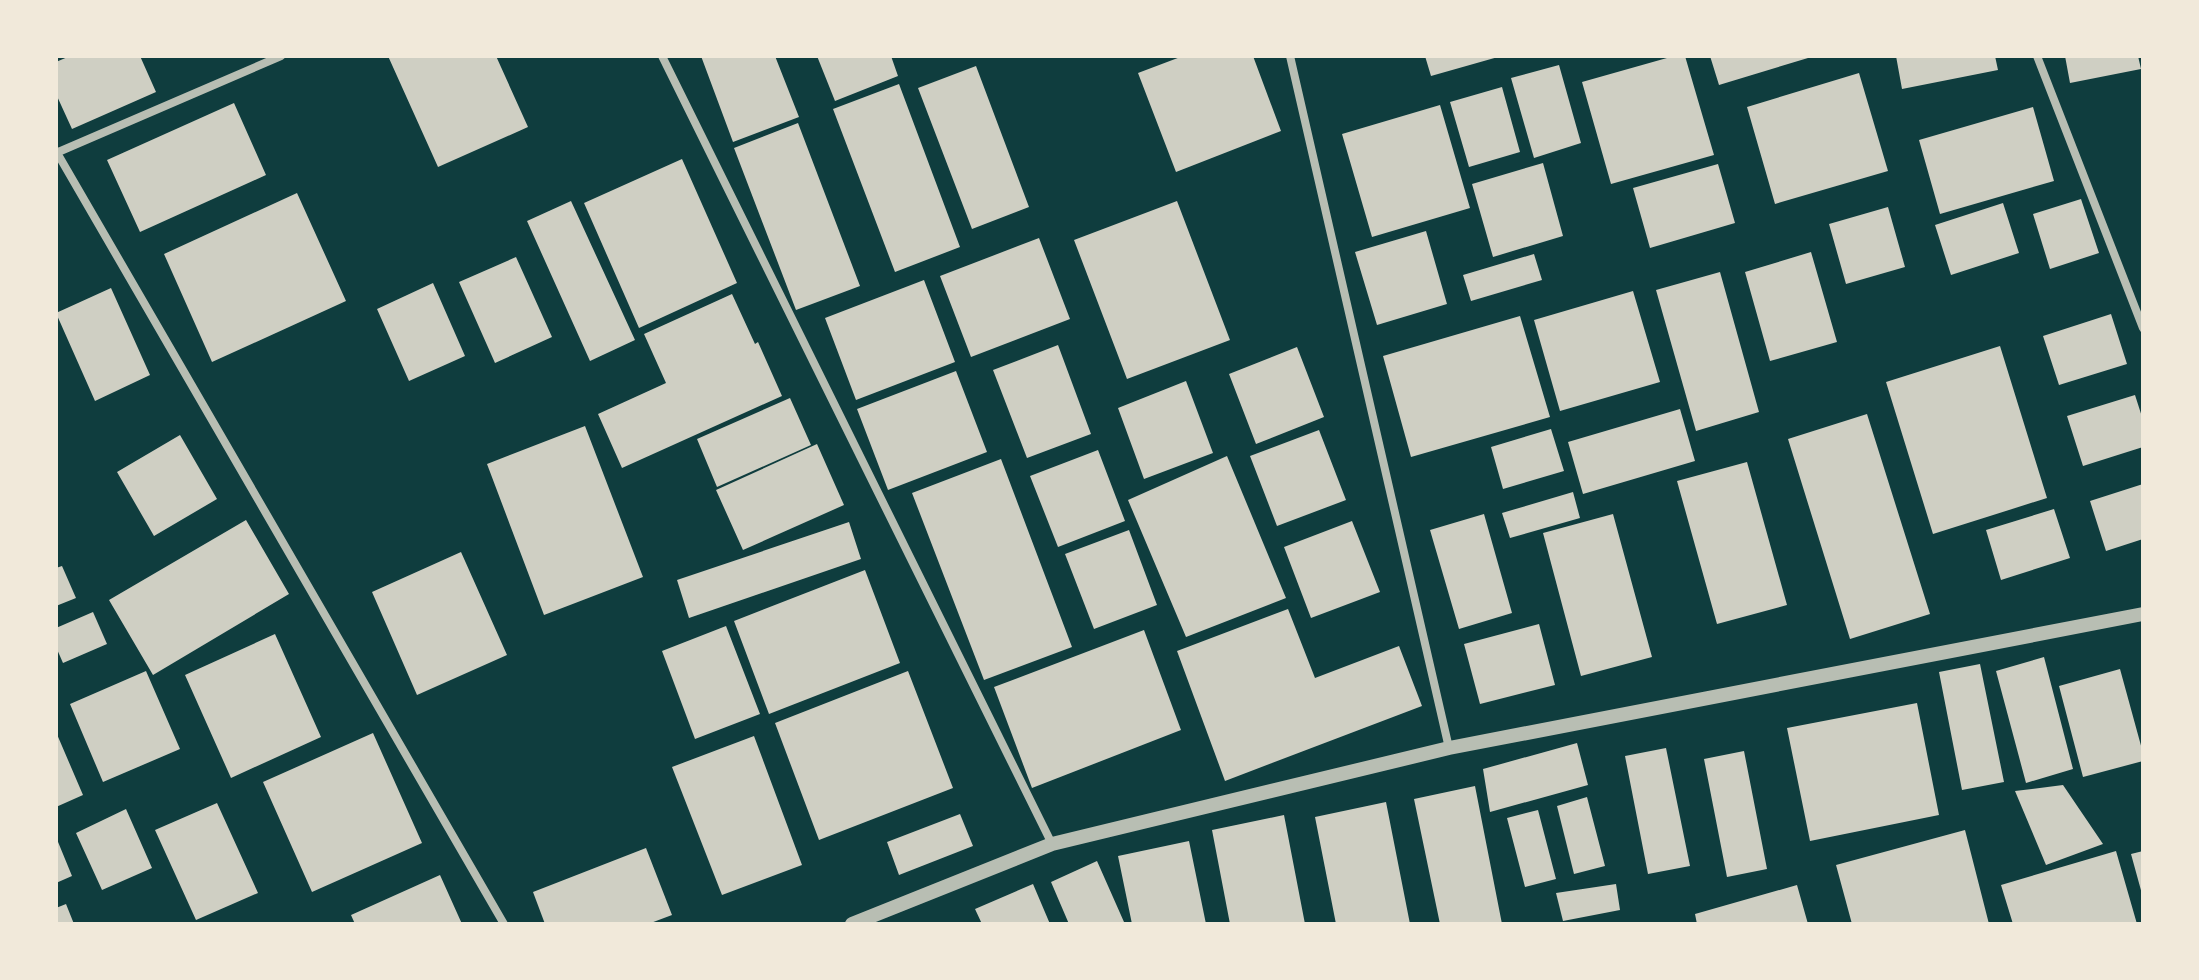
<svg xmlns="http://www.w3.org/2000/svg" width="2199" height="980" viewBox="0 0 2199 980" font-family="'Varela Round',sans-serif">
  <rect width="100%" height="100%" fill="#0f3d3e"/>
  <path fill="#cfcfc3" d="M 70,56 L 140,56 L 156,92 L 72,129 L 56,94 L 56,62 Z
    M 388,56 L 496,56 L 528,127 L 438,167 Z
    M 701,56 L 775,56 L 799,117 L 733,142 Z
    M 817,56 L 891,56 L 898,76 L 835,101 Z
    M 1183,56 L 1253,56 L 1281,131 L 1176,172 L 1138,73 Z
    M 1425,56 L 1498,56 L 1498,57 L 1431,76 Z
    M 1674,56 L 1685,56 L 1714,155 L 1611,184 L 1582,82 Z
    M 1710,56 L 1808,56 L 1808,58 L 1719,85 Z
    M 1896,56 L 1995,56 L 1998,70 L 1902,89 Z
    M 2065,56 L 2138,56 L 2141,69 L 2070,83 Z
    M 1559,65 L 1581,143 L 1534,158 L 1511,78 Z
    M 976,66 L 1029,207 L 972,229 L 918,88 Z
    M 1859,73 L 1888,171 L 1775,204 L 1747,107 Z
    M 899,84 L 960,247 L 895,272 L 833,109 Z
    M 1502,87 L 1520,152 L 1469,167 L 1450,102 Z
    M 234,103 L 266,175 L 140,232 L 107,160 Z
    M 1440,105 L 1470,208 L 1372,237 L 1342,134 Z
    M 2033,107 L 2054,181 L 1940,214 L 1919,140 Z
    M 798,123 L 860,286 L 796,310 L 734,148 Z
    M 682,159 L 737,283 L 639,328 L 584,203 Z
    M 1543,163 L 1563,236 L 1493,257 L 1472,184 Z
    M 1718,164 L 1735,223 L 1650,248 L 1633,188 Z
    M 297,193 L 346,301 L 212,362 L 164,254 Z
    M 2081,199 L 2099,253 L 2050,269 L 2033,214 Z
    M 571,201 L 635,340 L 590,361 L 527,221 Z
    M 1177,201 L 1230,340 L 1127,379 L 1074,240 Z
    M 2003,203 L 2019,253 L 1951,275 L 1935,225 Z
    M 1888,207 L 1905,267 L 1846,284 L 1829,224 Z
    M 1426,231 L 1447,304 L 1377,325 L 1355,252 Z
    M 1039,238 L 1070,319 L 971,357 L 940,276 Z
    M 1811,252 L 1837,342 L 1770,361 L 1745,272 Z
    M 1534,254 L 1542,280 L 1471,301 L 1463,275 Z
    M 516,257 L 552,337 L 495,363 L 459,282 Z
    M 1720,272 L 1759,412 L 1696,431 L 1656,290 Z
    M 924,280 L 955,362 L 856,400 L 825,318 Z
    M 433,283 L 465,356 L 409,381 L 377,309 Z
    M 111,288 L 150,375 L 95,401 L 56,313 Z
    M 1633,291 L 1660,382 L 1560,411 L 1534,320 Z
    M 732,294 L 755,344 L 758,342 L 782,396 L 622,468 L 598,414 L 666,383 L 644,334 Z
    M 2111,314 L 2127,364 L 2059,385 L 2043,336 Z
    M 1520,316 L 1550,417 L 1411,457 L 1383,356 Z
    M 1058,345 L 1091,434 L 1027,458 L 993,370 Z
    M 2000,346 L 2047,498 L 1933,534 L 1886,382 Z
    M 1297,347 L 1324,417 L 1256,444 L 1229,374 Z
    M 956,371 L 987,452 L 888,490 L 857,409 Z
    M 1186,381 L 1213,453 L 1144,479 L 1118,408 Z
    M 2135,395 L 2143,420 L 2143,447 L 2083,466 L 2067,416 Z
    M 790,398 L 811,445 L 717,487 L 697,439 Z
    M 1680,409 L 1695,461 L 1583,494 L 1568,442 Z
    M 1867,414 L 1930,614 L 1850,639 L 1788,439 Z
    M 585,426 L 643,577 L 544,615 L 487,464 Z
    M 1551,429 L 1564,471 L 1503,489 L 1491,447 Z
    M 1319,430 L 1346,500 L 1277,526 L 1250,456 Z
    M 180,435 L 217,499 L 154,536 L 117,472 Z
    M 817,444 L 844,505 L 743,550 L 716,490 Z
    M 1098,450 L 1125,521 L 1058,547 L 1030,476 Z
    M 1227,456 L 1286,598 L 1186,637 L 1128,500 Z
    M 1001,459 L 1072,647 L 984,680 L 912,493 Z
    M 1747,462 L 1787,605 L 1717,624 L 1677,481 Z
    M 2143,484 L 2143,539 L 2106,551 L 2090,501 Z
    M 1573,492 L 1580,518 L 1510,538 L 1502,513 Z
    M 2054,509 L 2070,558 L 2001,580 L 1986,530 Z
    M 1484,514 L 1512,613 L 1459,629 L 1430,530 Z
    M 1613,514 L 1652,657 L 1581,676 L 1543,533 Z
    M 246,520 L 289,594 L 153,675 L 109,600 Z
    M 1352,521 L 1380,592 L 1311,618 L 1284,547 Z
    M 849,522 L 861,559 L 689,618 L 677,580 Z
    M 1129,530 L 1157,605 L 1094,629 L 1065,554 Z
    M 461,552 L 507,655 L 417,695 L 372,592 Z
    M 62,566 L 76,598 L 56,606 L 56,568 Z
    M 865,570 L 900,663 L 769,714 L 734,621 Z
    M 1288,609 L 1315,678 L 1399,646 L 1422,706 L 1225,781 L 1177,651 Z
    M 93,612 L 107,644 L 63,663 L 56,647 L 56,628 Z
    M 1539,624 L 1555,685 L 1480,704 L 1464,644 Z
    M 726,626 L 760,714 L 695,739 L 662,651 Z
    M 1144,630 L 1181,730 L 1032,788 L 994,687 Z
    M 275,634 L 321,737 L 231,778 L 185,675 Z
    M 2044,657 L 2073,769 L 2026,783 L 1996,671 Z
    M 1980,664 L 2004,782 L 1962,790 L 1939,672 Z
    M 2120,669 L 2143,753 L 2143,761 L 2083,777 L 2059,686 Z
    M 146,671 L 180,749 L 103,782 L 70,704 Z
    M 908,671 L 953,788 L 819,840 L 775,723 Z
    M 1917,703 L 1939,815 L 1810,841 L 1787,728 Z
    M 56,732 L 83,795 L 56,807 Z
    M 373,733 L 422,843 L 312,892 L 263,782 Z
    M 754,736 L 802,865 L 722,895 L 672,767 Z
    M 1577,743 L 1588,785 L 1490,812 L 1483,769 Z
    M 1666,748 L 1690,866 L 1648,874 L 1625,756 Z
    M 1744,751 L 1767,869 L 1727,877 L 1704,759 Z
    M 2063,785 L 2103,844 L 2046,865 L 2015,791 Z
    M 1475,786 L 1502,924 L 1440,924 L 1414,799 Z
    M 1587,797 L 1605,866 L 1574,874 L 1557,806 Z
    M 1386,802 L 1410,924 L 1336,924 L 1315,817 Z
    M 217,803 L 258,893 L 196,920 L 155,830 Z
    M 126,809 L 152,868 L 102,890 L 76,833 Z
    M 1538,810 L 1556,879 L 1525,887 L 1507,818 Z
    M 960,814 L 973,846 L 899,875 L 887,842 Z
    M 1284,815 L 1305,924 L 1230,924 L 1212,830 Z
    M 1965,830 L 1989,924 L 1852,924 L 1836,865 Z
    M 56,837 L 72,876 L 56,883 Z
    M 1189,841 L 1206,924 L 1132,924 L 1118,856 Z
    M 646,848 L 672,915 L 648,924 L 545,924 L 533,892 Z
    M 2116,851 L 2137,924 L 2013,924 L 2001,885 Z
    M 2143,851 L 2143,894 L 2142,894 L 2131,854 Z
    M 1097,861 L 1124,922 L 1120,924 L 1069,924 L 1051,882 Z
    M 440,875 L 462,924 L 355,924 L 351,915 Z
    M 1033,884 L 1050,924 L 982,924 L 975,909 Z
    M 1616,884 L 1620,910 L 1563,921 L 1556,893 Z
    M 1797,885 L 1808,924 L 1697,924 L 1695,914 Z
    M 66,904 L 74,924 L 56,924 L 56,908 Z"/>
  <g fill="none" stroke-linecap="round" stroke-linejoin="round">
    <path stroke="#b8beb3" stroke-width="8" d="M 662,56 L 1052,844
      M 1290,56 L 1449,748
      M 2037,56 L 2143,328
      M 56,151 L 504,924
      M 56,153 L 281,56"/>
    <path stroke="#b8beb3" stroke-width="14" d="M 852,924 L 1052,844 L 1449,748 L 2143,614"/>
  </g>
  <rect width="2199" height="980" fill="none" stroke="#f1e9da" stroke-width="116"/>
</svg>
